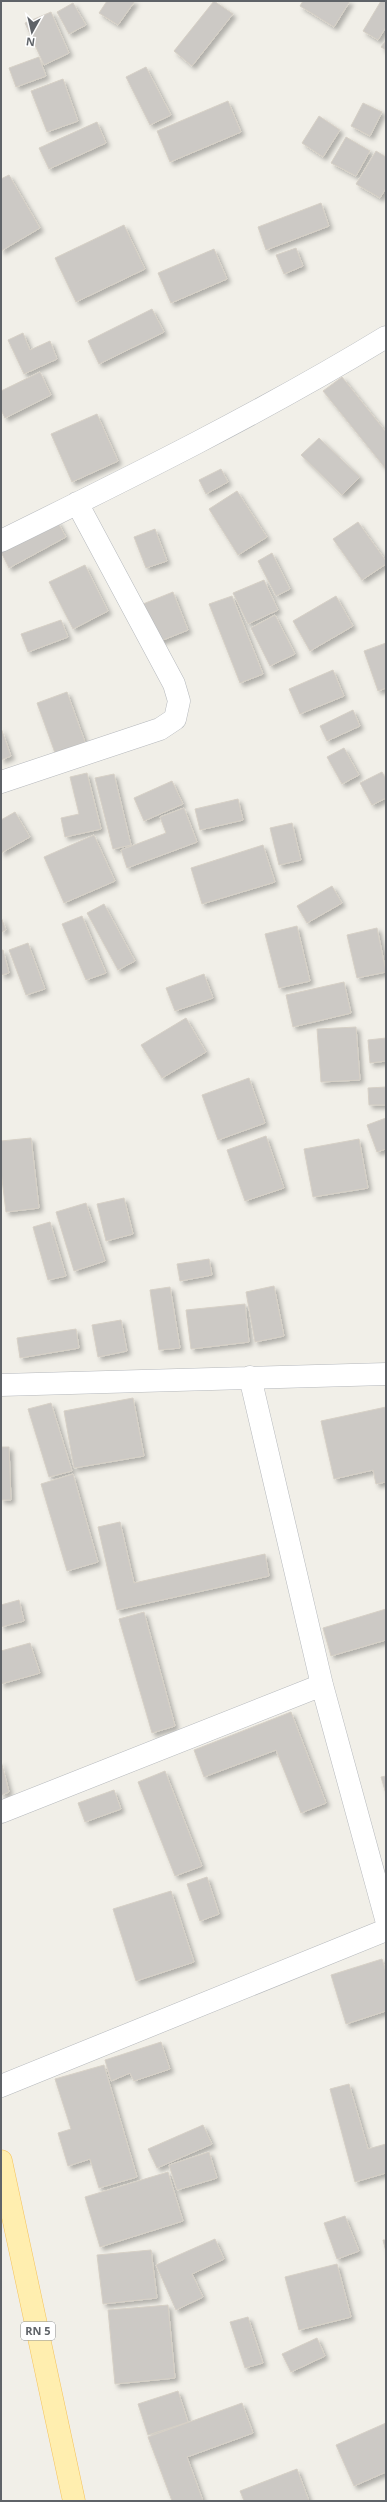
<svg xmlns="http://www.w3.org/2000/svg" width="387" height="2502" viewBox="0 0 387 2502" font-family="'Open Sans',sans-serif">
  <defs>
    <filter id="shadow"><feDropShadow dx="3.5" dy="3.5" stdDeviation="2" flood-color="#0004"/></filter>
  </defs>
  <rect width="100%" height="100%" fill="#f1efe8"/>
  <path fill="#ccc9c5" stroke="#d6d0c6" filter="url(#shadow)" d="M 107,1 L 135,1 L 118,25 L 99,13 Z
    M 214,1 L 233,14 L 192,66 L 174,51 Z
    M 303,1 L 350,1 L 334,27 L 300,6 Z
    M 381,1 L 386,1 L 386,27 L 378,40 L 363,31 Z
    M 73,3 L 86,25 L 69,34 L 57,12 Z
    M 51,12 L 69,53 L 44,65 L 25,23 Z
    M 386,40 L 386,50 L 381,47 Z
    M 39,57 L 46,76 L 16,87 L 9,68 Z
    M 146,67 L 171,115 L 150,125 L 126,77 Z
    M 63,79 L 78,121 L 47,132 L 31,91 Z
    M 228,101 L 241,132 L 170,162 L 157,131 Z
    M 363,103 L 382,112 L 370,136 L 351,126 Z
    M 319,116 L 340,130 L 323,157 L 302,143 Z
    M 97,122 L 106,143 L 49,169 L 39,148 Z
    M 346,137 L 370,151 L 356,176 L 331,163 Z
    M 376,151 L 386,157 L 386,188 L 380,198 L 356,184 Z
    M 9,175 L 40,228 L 1,251 L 1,179 Z
    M 321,203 L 329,226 L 266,250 L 258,227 Z
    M 124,225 L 145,269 L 76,302 L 55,258 Z
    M 296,248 L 303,266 L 284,274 L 276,255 Z
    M 214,249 L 227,279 L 171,303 L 158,273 Z
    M 152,309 L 164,332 L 99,364 L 88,341 Z
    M 23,333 L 30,350 L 50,341 L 57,359 L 24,374 L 8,340 Z
    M 40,372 L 51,395 L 5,418 L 1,410 L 1,391 Z
    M 342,377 L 386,432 L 385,468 L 323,391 Z
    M 97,414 L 118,461 L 72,482 L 51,434 Z
    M 319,438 L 360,477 L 342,495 L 301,455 Z
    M 221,469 L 228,482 L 206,494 L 199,480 Z
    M 237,491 L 267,537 L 238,555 L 209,509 Z
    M 57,521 L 66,537 L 9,568 L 1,552 Z
    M 358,522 L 386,561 L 386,564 L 362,580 L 333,539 Z
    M 155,529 L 167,561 L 146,568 L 134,537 Z
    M 272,553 L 290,589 L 276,596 L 258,561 Z
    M 85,565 L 108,611 L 73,629 L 49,582 Z
    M 264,580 L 278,610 L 248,624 L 233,593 Z
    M 173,592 L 188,630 L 158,642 L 143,604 Z
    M 232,596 L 263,674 L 240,683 L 209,604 Z
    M 336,596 L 353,626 L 310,651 L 293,621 Z
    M 275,615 L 295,654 L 270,666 L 251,628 Z
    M 61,620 L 68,637 L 28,652 L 21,634 Z
    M 386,643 L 386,688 L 378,691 L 364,651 Z
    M 333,670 L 344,696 L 300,714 L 289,689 Z
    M 67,692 L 85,742 L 55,753 L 37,703 Z
    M 353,710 L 360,726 L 327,741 L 320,726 Z
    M 1,728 L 11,756 L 1,760 Z
    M 344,748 L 359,775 L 342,784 L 327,757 Z
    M 382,772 L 386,779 L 386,798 L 372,805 L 360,783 Z
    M 87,773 L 101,829 L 65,837 L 61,818 L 79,814 L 70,777 Z
    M 114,774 L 131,845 L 113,849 L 95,778 Z
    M 172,781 L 183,804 L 144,821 L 134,798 Z
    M 238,799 L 243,820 L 200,830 L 195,809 Z
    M 184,808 L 197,842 L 127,868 L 121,850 L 166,833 L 160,817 Z
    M 15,812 L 30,837 L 1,853 L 1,820 Z
    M 292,823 L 301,860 L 279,865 L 270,828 Z
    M 94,835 L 115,881 L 64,903 L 44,857 Z
    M 263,845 L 275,882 L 202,904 L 191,868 Z
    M 332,886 L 342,903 L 307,923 L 297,906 Z
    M 104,904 L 135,961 L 118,970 L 87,913 Z
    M 82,916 L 106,973 L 86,980 L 62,924 Z
    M 1,917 L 6,930 L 1,932 Z
    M 297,926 L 310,981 L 279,988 L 265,934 Z
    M 377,928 L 386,972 L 357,978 L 347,935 Z
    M 28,943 L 45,989 L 26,995 L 9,950 Z
    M 1,950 L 3,950 L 9,973 L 1,975 Z
    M 204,974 L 213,998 L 175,1011 L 166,988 Z
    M 344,982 L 351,1013 L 293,1027 L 286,995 Z
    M 186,1018 L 206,1052 L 162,1078 L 141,1045 Z
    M 356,1027 L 360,1080 L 321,1082 L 317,1029 Z
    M 386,1038 L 386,1061 L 370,1063 L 368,1040 Z
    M 249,1078 L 265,1123 L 218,1140 L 202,1095 Z
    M 386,1087 L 386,1105 L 369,1105 L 368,1088 Z
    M 386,1118 L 386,1149 L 377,1152 L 367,1125 Z
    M 266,1136 L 284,1188 L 245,1201 L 227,1150 Z
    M 31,1138 L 39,1208 L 6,1212 L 1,1171 L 1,1141 Z
    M 359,1139 L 368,1188 L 313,1197 L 304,1149 Z
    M 124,1198 L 133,1234 L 106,1241 L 97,1204 Z
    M 86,1203 L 105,1261 L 74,1271 L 56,1212 Z
    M 50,1222 L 66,1276 L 48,1280 L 33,1227 Z
    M 209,1259 L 212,1275 L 180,1281 L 177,1264 Z
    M 274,1286 L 284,1336 L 255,1342 L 246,1292 Z
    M 170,1287 L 180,1348 L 159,1350 L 150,1290 Z
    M 245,1304 L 249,1342 L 191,1349 L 186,1310 Z
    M 121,1320 L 127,1351 L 98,1357 L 92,1325 Z
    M 76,1329 L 79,1348 L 20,1358 L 17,1338 Z
    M 133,1398 L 144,1456 L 74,1468 L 64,1411 Z
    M 51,1403 L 72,1471 L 49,1477 L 28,1409 Z
    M 386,1407 L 386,1482 L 376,1484 L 373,1470 L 334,1479 L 321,1421 Z
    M 1,1447 L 9,1447 L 11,1500 L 1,1500 Z
    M 73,1474 L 98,1562 L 67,1571 L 41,1484 Z
    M 120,1522 L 134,1583 L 265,1554 L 269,1576 L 117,1610 L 98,1527 Z
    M 19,1600 L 24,1621 L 1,1627 L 1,1605 Z
    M 386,1609 L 386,1640 L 331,1656 L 323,1628 Z
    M 144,1612 L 175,1726 L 152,1733 L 119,1619 Z
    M 30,1643 L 40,1673 L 1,1684 L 1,1651 Z
    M 291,1712 L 326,1803 L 301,1813 L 276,1750 L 204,1777 L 194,1750 Z
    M 1,1761 L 9,1792 L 1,1795 Z
    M 165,1771 L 202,1866 L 175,1876 L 138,1782 Z
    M 386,1776 L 386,1794 L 381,1777 Z
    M 114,1790 L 121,1809 L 85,1822 L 78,1803 Z
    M 207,1877 L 219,1914 L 200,1921 L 187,1884 Z
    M 171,1891 L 194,1962 L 136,1981 L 113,1909 Z
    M 382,1959 L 386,1972 L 386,2011 L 346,2024 L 331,1975 Z
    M 161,2042 L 170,2069 L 134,2081 L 130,2073 L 111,2081 L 105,2060 Z
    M 104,2065 L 137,2177 L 99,2188 L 90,2159 L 68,2166 L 58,2133 L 71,2129 L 55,2079 Z
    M 349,2084 L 368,2149 L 386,2144 L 386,2173 L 355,2182 L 330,2089 Z
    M 203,2125 L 212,2144 L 157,2168 L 148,2149 Z
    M 209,2152 L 217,2178 L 177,2190 L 169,2165 Z
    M 168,2172 L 183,2221 L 100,2247 L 85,2197 Z
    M 345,2216 L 359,2251 L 337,2259 L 324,2223 Z
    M 215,2239 L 224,2259 L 192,2274 L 203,2297 L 176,2310 L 156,2265 Z
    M 383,2240 L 386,2240 L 386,2252 Z
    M 151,2250 L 157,2298 L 103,2304 L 97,2255 Z
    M 337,2264 L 351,2317 L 299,2330 L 285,2277 Z
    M 168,2305 L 175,2378 L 115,2384 L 108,2310 Z
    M 248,2317 L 263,2363 L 245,2368 L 230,2322 Z
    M 317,2338 L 325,2356 L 291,2372 L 282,2354 Z
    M 178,2391 L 188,2422 L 148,2435 L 138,2404 Z
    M 242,2403 L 253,2433 L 187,2457 L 203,2501 L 172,2501 L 148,2437 Z
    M 386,2423 L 386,2472 L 354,2486 L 336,2445 Z
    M 297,2469 L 309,2501 L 244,2501 L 240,2491 Z"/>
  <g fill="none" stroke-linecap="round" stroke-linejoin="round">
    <g stroke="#b5b8bc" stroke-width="23">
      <path id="street" d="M 1,541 C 131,477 263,412 386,337
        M 1,782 L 160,729 L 175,719 L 179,701 L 174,684 L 77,503
        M 250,1377 L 322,1685 L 386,1919
        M 1,1385 L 386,1374
        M 1,1812 L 322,1685
        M 1,2086 L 386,1930"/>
    </g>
    <g stroke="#f5c35d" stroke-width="23">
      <path id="primary" d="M 1,2161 L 74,2501"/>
    </g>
    <use href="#street" stroke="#fff" stroke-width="22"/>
    <use href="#primary" stroke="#ffeeaf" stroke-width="22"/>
  </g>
  <g text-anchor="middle" stroke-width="3" stroke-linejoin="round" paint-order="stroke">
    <rect fill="#fff" stroke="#8f9295" stroke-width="1" x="21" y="2322" width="34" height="18" rx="3"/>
    <g font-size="11" font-weight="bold" fill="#5f6368">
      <text x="38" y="2335">RN 5</text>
    </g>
  </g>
  <rect width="387" height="2502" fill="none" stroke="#5f6368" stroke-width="4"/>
  <g transform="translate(32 32) rotate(188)" stroke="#ffffff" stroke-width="3" paint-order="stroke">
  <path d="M0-3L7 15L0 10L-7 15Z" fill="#5f6368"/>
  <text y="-6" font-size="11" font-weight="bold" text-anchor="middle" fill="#5f6368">N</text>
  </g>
</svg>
